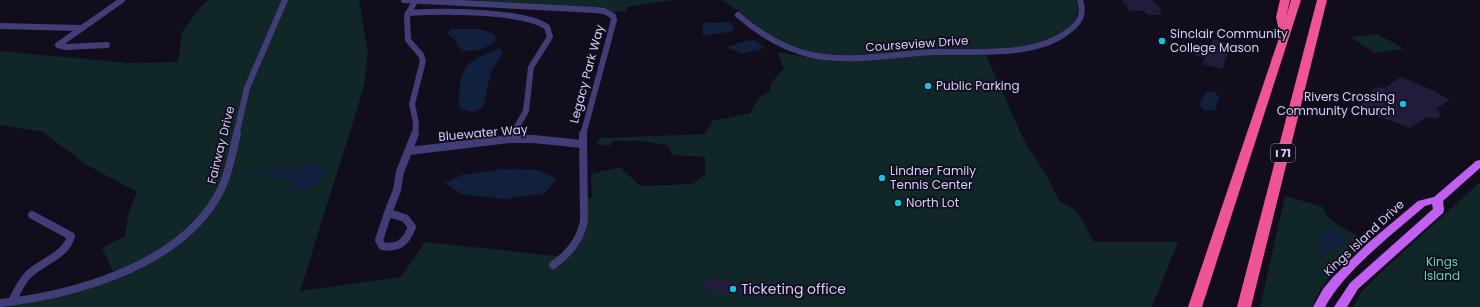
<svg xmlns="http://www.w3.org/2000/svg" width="1480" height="307" viewBox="0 0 1480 307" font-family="Poppins,sans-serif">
  <rect width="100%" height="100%" fill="#110d1c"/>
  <path fill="#112626" d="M 208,0 L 359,0 L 368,54 L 363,90 L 300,291 L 401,277 L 425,242 L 565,257 L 582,233 L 583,198 L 592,198 L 591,174 L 620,167 L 640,186 L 692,184 L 705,175 L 705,157 L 672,155 L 668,145 L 642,141 L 614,141 L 609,146 L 596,144 L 601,138 L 705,134 L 712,121 L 750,113 L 758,98 L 769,92 L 771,83 L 784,68 L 777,52 L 831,61 L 835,58 L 984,51 L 1025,142 L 1047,176 L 1059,201 L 1075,210 L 1083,221 L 1094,242 L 1178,242 L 1152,307 L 0,307 L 0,303 L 32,299 L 115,275 L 102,248 L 125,236 L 128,215 L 137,192 L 85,164 L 43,132 L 0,125 L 0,51 L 128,63 L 178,62 L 182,32 L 201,6 Z
    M 478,0 L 673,0 L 627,7 L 627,11 L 614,12 L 589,7 L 478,3 Z
    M 721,0 L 1076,0 C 1080,10 1076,20 1069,27 C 1039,54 989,47 952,48 C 900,49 845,66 793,48 C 765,38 747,13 721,0 Z
    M 1378,34 L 1404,49 L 1375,53 L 1350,37 Z
    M 1480,182 L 1480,307 L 1353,307 L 1360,294 L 1379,274 Z
    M 1285,196 L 1323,207 C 1326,223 1355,233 1368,242 C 1346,261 1322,279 1312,307 L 1260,307 Z"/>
  <path fill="#11203d" d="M 729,22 L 733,26 L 734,31 L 703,36 L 703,24 L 705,23 Z
    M 451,29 L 479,29 L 494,34 L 496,40 C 487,49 474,52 462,51 L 455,40 L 447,34 Z
    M 754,40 L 765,48 L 742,54 L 726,47 L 746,41 Z
    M 500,48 L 503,53 L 491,72 L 483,108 L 471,112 L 459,108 C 459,67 462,63 500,48 Z
    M 1214,91 L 1219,97 L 1215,110 L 1205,111 L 1199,105 L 1206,92 Z
    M 311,163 L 318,163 L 327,167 C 321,183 312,194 294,188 L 289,181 L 273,176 L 269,177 L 269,175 L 252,173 L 238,173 L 239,172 L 295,169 Z
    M 504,169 L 538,170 L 556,178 L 549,189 L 542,194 L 505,199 L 461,194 L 445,183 L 462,175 Z
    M 1327,227 L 1339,231 L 1345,242 L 1322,254 L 1318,251 L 1323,230 Z"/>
  <path fill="#231b3c" d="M 1122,0 L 1152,0 L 1162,11 L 1158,11 L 1162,15 L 1148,15 L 1144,11 L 1130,11 Z
    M 1213,39 L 1232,44 L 1222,69 L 1202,64 L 1205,58 L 1195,55 L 1199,45 L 1209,48 Z
    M 1401,77 L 1428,88 L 1450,100 L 1436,109 L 1442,115 L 1435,119 L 1427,117 L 1410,128 L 1356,108 L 1374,95 L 1370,91 L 1376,87 L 1384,88 Z
    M 711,277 L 738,285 L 757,286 L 759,296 L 711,293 L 712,291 L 702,285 Z"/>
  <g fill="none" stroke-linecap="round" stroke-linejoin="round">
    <path stroke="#413d77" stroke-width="6" d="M 404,0 L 595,10 L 604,11 L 613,16 L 614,20 L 583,135
      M 415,1 L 407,16 L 408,40 L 421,55 L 423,61 L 412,104 L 416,123 L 415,135
      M 408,13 C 439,11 523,10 547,27 L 550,37 L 531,67 L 526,111 L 512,135
      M 738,15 C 760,34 783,49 812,55 C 852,63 892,54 933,52 C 976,50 1036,59 1071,29 C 1081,21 1084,13 1080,0
      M 0,26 L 80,28
      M 107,45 L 66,47 L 58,45 L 122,0
      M 236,135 L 247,88 L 285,0"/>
    <path stroke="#413d77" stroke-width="8" d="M 509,139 L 512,134
      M 409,151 L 509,139 L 533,139 L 582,144
      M 388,213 L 405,218 L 412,227 C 406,242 399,249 382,246 L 379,240 Z
      M 388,213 L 397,190 L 400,172 L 415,134
      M 553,265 C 569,254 580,241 584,221 L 583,134
      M 12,301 C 17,292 21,282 28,275 C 42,261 66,256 71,236 L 32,215
      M 0,303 C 73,295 174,267 215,200 C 228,180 231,157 237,134"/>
    <path fill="#c05ff0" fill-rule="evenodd" d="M 1480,160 L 1480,168 L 1443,201 L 1444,210 L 1443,213 L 1358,289 L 1347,307 L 1334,307 L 1350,283 L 1433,209 L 1432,204 L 1425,206 C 1394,233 1345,270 1325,307 L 1313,307 L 1323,289 L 1333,277 L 1368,243 L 1418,201 L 1434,197 L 1476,161 Z"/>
    <path fill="#ef5497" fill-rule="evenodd" d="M 1280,0 L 1290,0 L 1286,17 L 1291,0 L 1301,0 L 1202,307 L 1188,307 L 1280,35 L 1276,17 Z
      M 1317,0 L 1327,0 L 1251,307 L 1237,307 Z"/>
  </g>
  <g fill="#15c2df" stroke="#110d1c" stroke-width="1.5">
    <circle cx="1162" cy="41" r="4"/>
    <circle cx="928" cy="86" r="4"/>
    <circle cx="1403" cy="104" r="4"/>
    <circle cx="882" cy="178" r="4"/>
    <circle cx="898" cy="203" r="4"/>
    <circle cx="733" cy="289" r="4"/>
  </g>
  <g text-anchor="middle" stroke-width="3.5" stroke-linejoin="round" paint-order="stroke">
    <rect fill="#110d1c" stroke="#9a93b7" stroke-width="1" x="1271" y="144" width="24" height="18" rx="3"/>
    <g font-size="11" font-weight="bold" fill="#d5cdfa">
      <text x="1283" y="157">I 71</text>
    </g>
    <g font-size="12" fill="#d5cdfa" stroke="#110d1c" text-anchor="start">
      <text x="1170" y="38">Sinclair Community<tspan x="1170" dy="14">College Mason</tspan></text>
      <text x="936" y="90">Public Parking</text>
      <text x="1395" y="101" text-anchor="end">Rivers Crossing<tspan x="1395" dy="14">Community Church</tspan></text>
      <text x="890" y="175">Lindner Family<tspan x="890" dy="14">Tennis Center</tspan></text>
      <text x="906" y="207">North Lot</text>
    </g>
    <g font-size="12" fill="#d5cdfa" stroke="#110d1c">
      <text transform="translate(917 44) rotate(-4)" y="4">Courseview Drive</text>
      <text transform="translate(587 74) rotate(-75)" y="4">Legacy Park Way</text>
      <text transform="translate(483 133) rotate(-5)" y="4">Bluewater Way</text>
      <text transform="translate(221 145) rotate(-76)" y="4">Fairway Drive</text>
      <text transform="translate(1364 238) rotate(-43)" y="4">Kings Island Drive</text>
    </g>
    <g font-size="12" fill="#61d3bb" stroke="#110d1c">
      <text x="1442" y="266">Kings<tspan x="1442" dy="14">Island</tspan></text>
    </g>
    <g font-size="14" fill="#d5cdfa" stroke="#110d1c" text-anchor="start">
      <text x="741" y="294">Ticketing office</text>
    </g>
  </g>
</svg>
